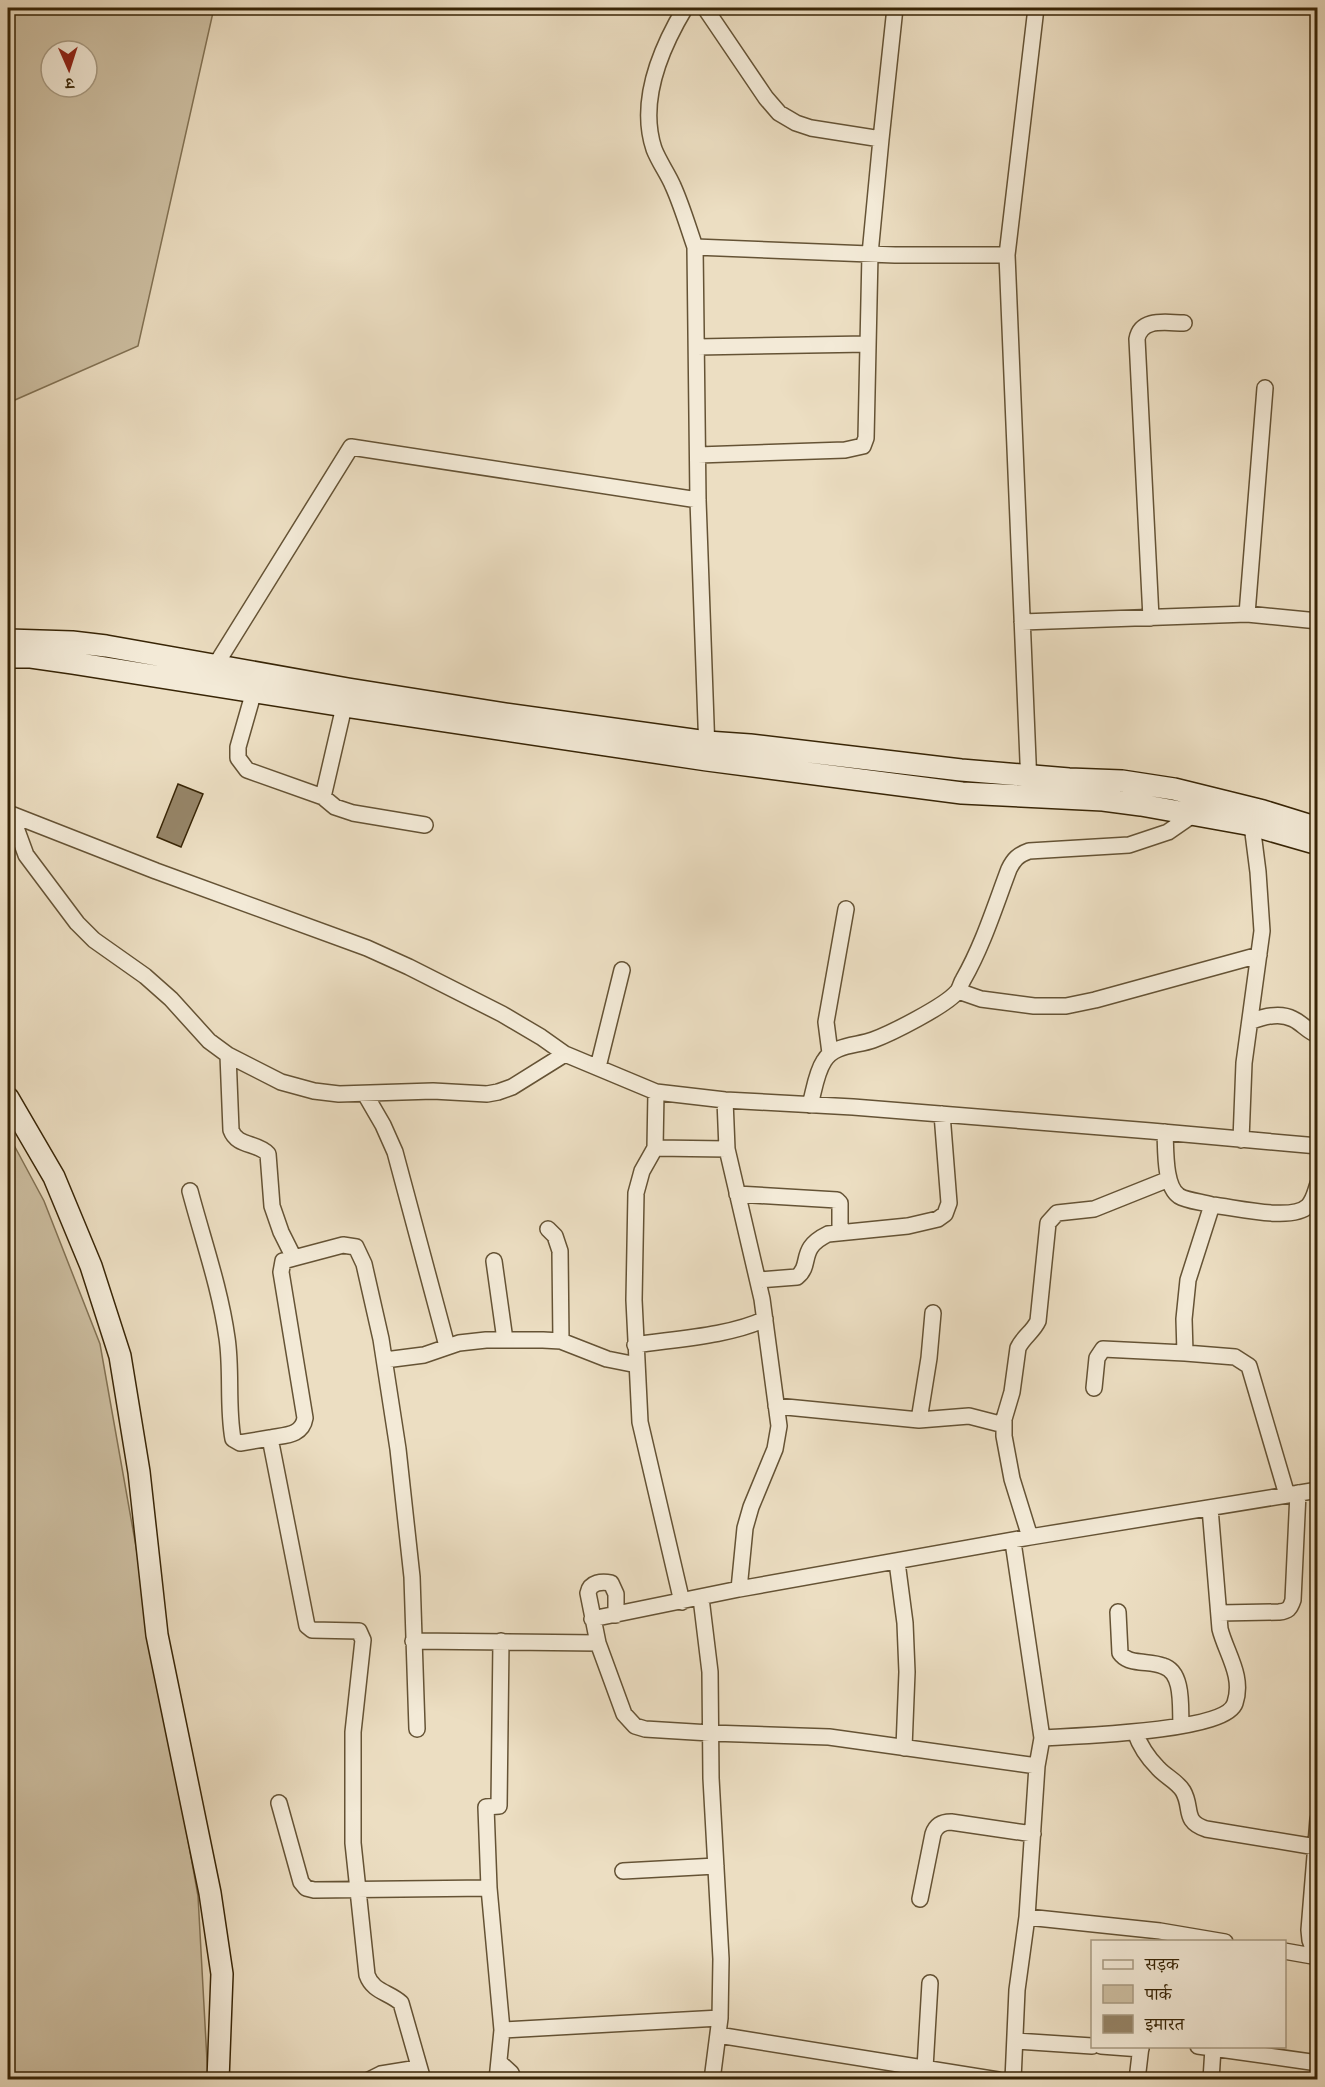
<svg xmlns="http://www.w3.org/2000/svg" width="1325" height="2087" viewBox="0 0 1325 2087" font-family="'Libre Bodoni','Noto Serif Devanagari',serif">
  <rect width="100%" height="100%" fill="#ecdec2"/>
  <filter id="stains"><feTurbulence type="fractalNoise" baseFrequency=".00333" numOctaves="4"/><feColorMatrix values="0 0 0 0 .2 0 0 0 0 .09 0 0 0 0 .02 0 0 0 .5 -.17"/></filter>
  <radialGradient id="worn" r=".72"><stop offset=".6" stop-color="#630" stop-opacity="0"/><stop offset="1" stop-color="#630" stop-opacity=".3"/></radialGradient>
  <path fill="#cdbfa2" stroke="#827254" stroke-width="1.5" fill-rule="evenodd" d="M 8,8 L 214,8 L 138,346 L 8,403 ZM 51,51 L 87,51 L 87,87 L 51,87 Z
    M 8,1134 L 44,1201 L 100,1344 L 198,1896 L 208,2079 L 8,2079 Z"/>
  <path fill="#968568" stroke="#382506" stroke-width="1.5" d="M 178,784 L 203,794 L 181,847 L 157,837 Z"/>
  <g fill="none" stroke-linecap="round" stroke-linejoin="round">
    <g stroke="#655335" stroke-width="18">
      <path id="street" d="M 685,8 C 661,48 638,101 654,149 C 659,162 668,174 673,186 C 682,206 688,227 695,247
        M 881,139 L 895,8
        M 697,347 L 868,344
        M 698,455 L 845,450 L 863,446 L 866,438 L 870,254 L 881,139 L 811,128 L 796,123 L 779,113 L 766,98 L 705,8
        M 1247,614 L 1265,388
        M 1151,618 L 1137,339 C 1141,317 1167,323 1184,323
        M 1022,622 L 1247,614 L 1318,621
        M 215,666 L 351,447 L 698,500
        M 254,691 L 238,747 L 238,758 L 247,770 L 323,797 L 335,807 L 353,813 L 425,825
        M 707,751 L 698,500 L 695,247 L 895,255 L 1007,255
        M 1029,785 L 1007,255 L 1036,8
        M 323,797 L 346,698
        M 8,813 L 156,871 L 367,948 L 409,967 L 502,1014 L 541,1037 L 565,1054 L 656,1092 L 725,1100 L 853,1107 L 1151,1131 L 1318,1146
        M 11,814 L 26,855 L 77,923 L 94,940 L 145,976 L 171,999 L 209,1041 L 228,1055 L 281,1082 L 314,1091 L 339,1094 L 433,1091 L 487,1094 L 498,1092 L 512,1087 L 565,1054
        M 958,991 L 981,999 L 1034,1006 L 1066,1006 L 1095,1000 L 1259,955
        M 1250,1022 C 1262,1017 1280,1012 1293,1019 C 1302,1023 1308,1032 1318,1035
        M 830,1053 L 826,1022 L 846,909
        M 228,1055 L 231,1130 C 237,1147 257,1142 268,1154 L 272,1206 L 281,1232 L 294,1258 L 343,1245 L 356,1247 L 364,1264 L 381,1339 L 398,1449 L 412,1577 L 417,1729
        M 598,1067 L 622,970
        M 656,1092 L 655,1148 L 642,1171 L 636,1193 L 634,1300 L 640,1422 L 682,1602
        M 365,1094 L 383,1125 L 395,1152 L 447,1346
        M 725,1100 L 727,1149 L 762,1299 L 779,1426 L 775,1449 L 751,1507 L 745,1528 L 739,1589
        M 810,1105 C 814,1091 816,1073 824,1061 C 834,1044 857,1046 873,1040 C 892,1033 945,1006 957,992 C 960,989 961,983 963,980 C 983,945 995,906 1009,869 C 1014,859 1018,855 1029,851 L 1129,845 L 1168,832 L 1194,814
        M 1165,1132 C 1166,1149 1164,1186 1179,1196 C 1187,1201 1203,1202 1212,1205
        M 1241,1140 L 1244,1063 L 1262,931 L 1258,872 L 1252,825
        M 655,1148 L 727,1149
        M 190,1191 C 203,1240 220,1288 227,1338 C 232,1371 227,1406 233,1439 L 240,1443 L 270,1438
        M 737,1194 L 837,1200 L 840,1203 L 840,1232
        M 548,1229 L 555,1236 L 560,1251 L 561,1341
        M 294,1258 L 283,1261 L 281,1272 L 305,1418 C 302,1436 285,1435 270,1438 L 307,1626 L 312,1630 L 359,1631 L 363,1640 L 353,1732 L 353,1843 L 367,1975 C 373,1992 389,1992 401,2003 L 423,2080
        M 494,1261 L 505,1340
        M 758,1280 L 797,1277 C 813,1264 797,1249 828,1234 L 908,1226 L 938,1219 L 945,1214 L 949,1203 L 942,1114
        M 635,1345 C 674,1339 730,1336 765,1319
        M 385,1360 L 424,1355 L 459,1343 L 486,1340 L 543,1340 L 561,1341 L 607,1359 L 637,1365
        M 1094,1388 L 1097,1358 L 1103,1349 L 1185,1353
        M 776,1406 L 919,1420 L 969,1416 L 1004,1425
        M 919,1420 L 929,1358 L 933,1313
        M 1287,1495 L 1249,1366 L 1235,1357 L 1185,1353 L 1184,1319 L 1188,1280 L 1212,1205 C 1234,1207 1292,1222 1308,1206 C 1314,1200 1315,1192 1318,1184
        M 1030,1537 L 1012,1479 L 1004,1436 L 1004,1419 L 1012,1392 L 1018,1348 C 1023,1337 1033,1332 1038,1321 L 1048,1223 L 1057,1213 L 1094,1209 L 1169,1179
        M 1013,1542 L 1042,1738 L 1037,1766 L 1027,1917 L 1017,1990 L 1013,2080
        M 897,1562 L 905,1623 L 907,1672 L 904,1748
        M 701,1598 L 710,1672 L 711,1778 L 721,1959 L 720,2018 L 712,2080
        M 1118,1612 L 1120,1653 C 1125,1660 1132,1661 1140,1662 C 1148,1663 1156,1663 1163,1666 C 1184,1672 1180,1708 1181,1725
        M 1219,1613 L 1279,1612 C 1288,1611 1290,1609 1293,1600 L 1298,1493
        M 616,1615 L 616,1594 L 611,1583 C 602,1581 590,1582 588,1593 L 598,1643 L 624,1714 L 635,1726 L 645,1729 L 710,1733 L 829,1737 L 1037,1766
        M 592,1619 L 739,1589 L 1030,1537 L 1318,1490
        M 413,1641 L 598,1643
        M 501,1641 L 499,1806 L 486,1807 L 489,1888 L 502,2030 L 720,2018
        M 1135,1732 C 1140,1746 1148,1758 1158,1768 C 1166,1777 1177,1781 1183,1791 C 1193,1808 1182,1821 1206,1829 L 1316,1847
        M 1042,1738 C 1073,1736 1226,1732 1235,1703 C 1244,1676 1226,1653 1220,1629 L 1210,1508
        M 279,1803 L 301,1882 L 306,1888 L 314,1890 L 489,1888
        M 623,1871 L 716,1866
        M 920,1899 L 933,1834 C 936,1825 943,1822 951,1822 L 1033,1834
        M 1027,1917 L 1160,1931 L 1225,1942
        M 1284,1951 L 1318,1957
        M 1316,1956 L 1310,1940 L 1309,1930 L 1318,1819
        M 718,2035 L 998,2080
        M 1015,2041 L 1092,2046
        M 1101,2046 L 1141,2049
        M 1198,2046 L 1318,2063
        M 499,2062 L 511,2073 L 514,2080
        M 925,2068 L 930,1983
        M 369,2080 L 381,2074 L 418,2068
        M 497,2080 L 502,2030
        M 1137,2080 L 1141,2046
        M 1211,2080 L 1213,2048"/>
    </g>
    <g stroke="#382506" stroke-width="24">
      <path id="secondary" d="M 8,640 L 72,642 L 106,646 L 348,689 L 506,714 L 707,742 L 750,745 L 961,770 L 1069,779 L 1122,781 L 1174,789 L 1263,811 L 1318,828
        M 8,657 L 31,657 L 73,663 L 344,706 L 707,760 L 962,793 L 1103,800 L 1141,805 L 1252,825 L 1318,844
        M 8,1098 L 54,1177 L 91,1266 L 120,1356 L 139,1472 L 157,1635 L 210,1893 L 222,1974 L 218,2080"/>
    </g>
    <use href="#street" stroke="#f3ead7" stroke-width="15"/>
    <use href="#secondary" stroke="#f3ead7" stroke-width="21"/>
  </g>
  <rect width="1325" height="2087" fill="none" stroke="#ecdec2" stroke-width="30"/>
  <rect x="9" y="9" width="1307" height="2069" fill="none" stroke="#382506" stroke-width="3"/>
  <rect x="15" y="15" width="1295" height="2057" fill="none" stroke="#382506" stroke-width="1.5"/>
  <rect x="1091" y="1940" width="195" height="108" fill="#f3ead7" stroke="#a89b83" stroke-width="1.5"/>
  <rect x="1103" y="1960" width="30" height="9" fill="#f3ead7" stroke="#a89b83" stroke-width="1.5"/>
  <text x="1145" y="1970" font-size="18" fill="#382506">सड़क</text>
  <rect x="1103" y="1985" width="30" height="18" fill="#cdbfa2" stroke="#a89b83" stroke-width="1.5"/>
  <text x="1145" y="2000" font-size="18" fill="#382506">पार्क</text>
  <rect x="1103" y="2015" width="30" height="18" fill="#968568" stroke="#a89b83" stroke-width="1.5"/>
  <text x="1145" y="2030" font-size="18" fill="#382506">इमारत</text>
  <g transform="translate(69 69) rotate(177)"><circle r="28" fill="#f3ead7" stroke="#a89b83" stroke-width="1.5"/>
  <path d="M0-4.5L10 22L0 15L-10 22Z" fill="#8f2418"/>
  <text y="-9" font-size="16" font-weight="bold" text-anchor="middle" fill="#382506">उ</text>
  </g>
  <rect width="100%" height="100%" filter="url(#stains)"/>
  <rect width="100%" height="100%" fill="url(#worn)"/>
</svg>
